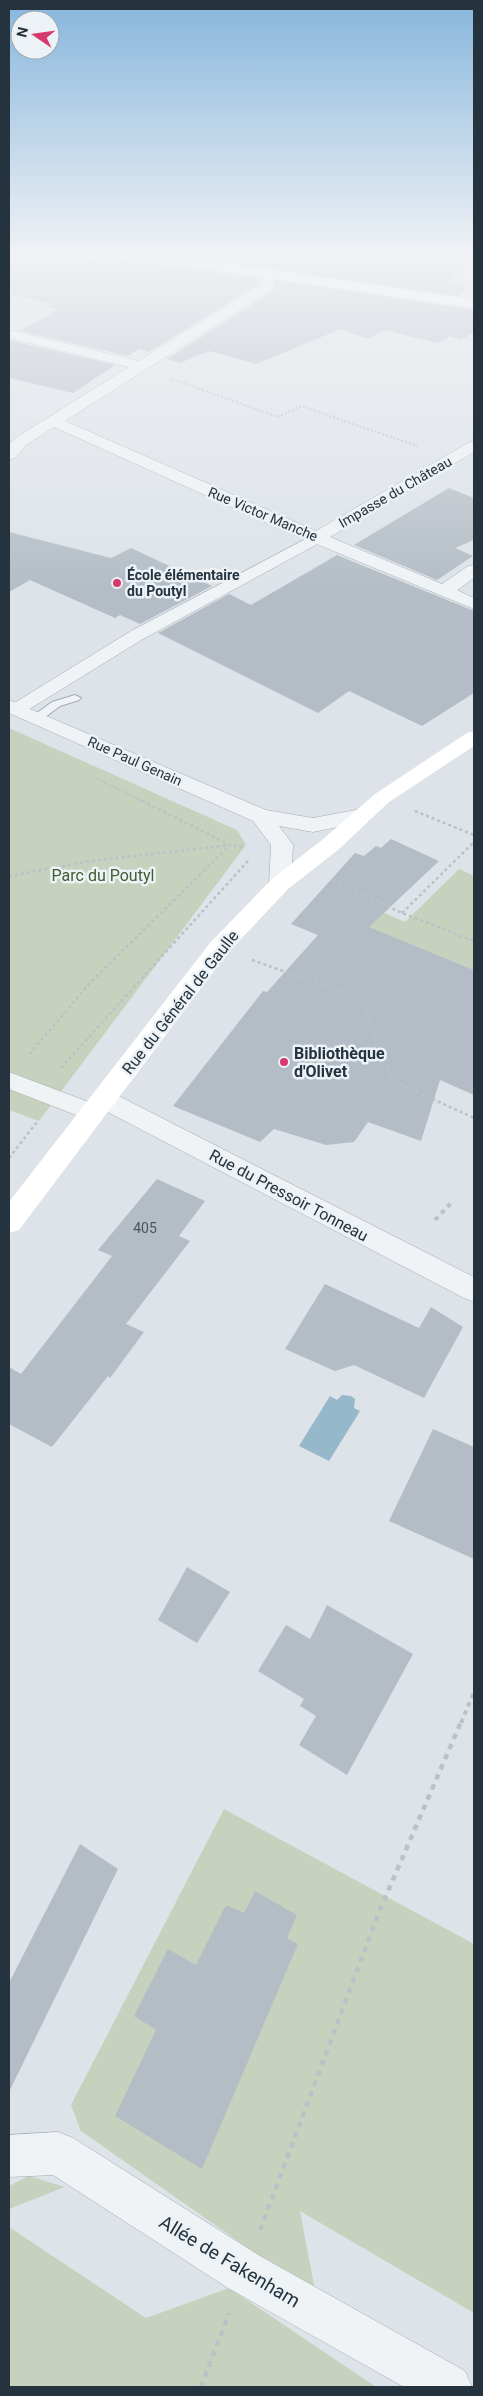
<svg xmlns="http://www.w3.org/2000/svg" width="483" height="2396" viewBox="0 0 483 2396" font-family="Roboto,sans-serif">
  <rect width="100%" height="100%" fill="#dde3e8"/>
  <path fill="#c6d2bd" d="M 9,728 L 237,830 L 246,845 L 39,1121 L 9,1110 Z
    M 459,869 L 474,876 L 474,970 L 321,908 L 336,892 L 405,922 Z
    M 224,1809 L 474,1944 L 474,2313 L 300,2211 L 316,2296 L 81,2131 L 71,2105 Z
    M 29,2176 L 65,2187 L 9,2209 L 9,2186 Z
    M 9,2227 L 146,2318 L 229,2288 L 376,2387 L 9,2387 Z"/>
  <path fill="#95b8ca" d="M 342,1395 L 351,1396 L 355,1399 L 354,1408 L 360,1411 L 329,1461 L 299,1446 L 330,1396 L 337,1400 Z"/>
  <path fill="#b4bdc5" d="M 9,254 L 176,266 L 256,278 L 259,283 L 149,352 L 139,349 L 128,356 L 20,331 L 59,309 L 47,307 L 51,304 L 9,294 Z
    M 196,254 L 474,254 L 474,261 L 448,282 L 468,287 L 458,296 L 193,257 Z
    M 275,280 L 474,310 L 474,332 L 461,340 L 450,336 L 438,343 L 385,330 L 368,339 L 341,329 L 256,364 L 209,351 L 180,363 L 167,359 L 272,292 L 276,286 Z
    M 9,340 L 115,365 L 73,393 L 9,378 Z
    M 449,488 L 474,498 L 474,540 L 455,548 L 473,556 L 437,580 L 354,545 Z
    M 9,532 L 111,558 L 131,548 L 212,586 L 140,624 L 120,615 L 115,618 L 30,580 L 9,592 Z
    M 337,555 L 474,611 L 474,693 L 422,726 L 349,691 L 318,713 L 158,633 L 229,594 L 251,605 Z
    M 391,839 L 439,861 L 369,927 L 474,970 L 474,1095 L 440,1080 L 421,1141 L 368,1122 L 354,1142 L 326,1145 L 274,1129 L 260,1142 L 173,1106 L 263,991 L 267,992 L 318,935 L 291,924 L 355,853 L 364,856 L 376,846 L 381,848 Z
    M 157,1179 L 205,1201 L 179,1236 L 190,1241 L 126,1324 L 144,1332 L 110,1378 L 108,1376 L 52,1447 L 9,1424 L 9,1367 L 21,1374 L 112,1256 L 98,1250 Z
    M 325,1284 L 419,1328 L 431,1307 L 463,1327 L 424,1398 L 354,1365 L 335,1371 L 285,1349 Z
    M 433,1429 L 474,1447 L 474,1559 L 389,1521 Z
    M 187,1567 L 230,1592 L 197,1643 L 158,1620 Z
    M 327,1605 L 413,1654 L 347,1775 L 299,1745 L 316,1716 L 300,1706 L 304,1699 L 258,1671 L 286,1625 L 310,1639 Z
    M 80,1844 L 118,1869 L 9,2092 L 9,1983 Z
    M 255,1891 L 297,1915 L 287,1938 L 298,1944 L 202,2169 L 115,2116 L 156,2030 L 134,2016 L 168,1949 L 196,1965 L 226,1905 L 244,1913 Z"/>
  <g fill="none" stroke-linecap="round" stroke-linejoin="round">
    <g stroke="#a2abb2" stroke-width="2">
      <path id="service" d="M 75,695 L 81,698 L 79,700 L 60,706 L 40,721 L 32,721 L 30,718 L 52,702 Z"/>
    </g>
    <g stroke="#a2abb2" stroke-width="1">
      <path id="pedestrian" d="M 317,533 L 325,538 L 323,541 L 143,639 L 23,713 L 17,714 L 9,710 L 11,705 L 131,631 Z
        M 9,1072 L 102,1107 L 106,1113 L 102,1119 L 94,1122 L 9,1089 Z"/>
    </g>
    <g stroke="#a2abb2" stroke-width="1">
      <path id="minor" d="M 257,268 L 268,272 L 275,285 L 271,290 L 65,421 L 316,531 L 468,443 L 474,441 L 474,452 L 330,537 L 442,584 L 468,566 L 474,565 L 474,578 L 457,590 L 474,598 L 474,609 L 280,529 L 54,427 L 26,445 L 15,458 L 9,460 L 9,445 L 14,439 L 129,367 L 9,338 L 9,330 L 139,361 L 261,284 L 258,277 L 251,272 Z
        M 9,700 L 266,810 L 313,818 L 361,809 L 369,811 L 372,816 L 369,821 L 313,832 L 279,826 L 293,845 L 291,884 L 288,889 L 280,891 L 272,889 L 269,884 L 271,845 L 253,821 L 9,713 Z
        M 105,1089 L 474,1277 L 474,1302 L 464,1298 L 96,1106 L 92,1099 L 96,1092 Z
        M 58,2132 L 73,2138 L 260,2256 L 465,2371 L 472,2387 L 404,2387 L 228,2288 L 53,2175 L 9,2177 L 9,2135 Z"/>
    </g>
    <path stroke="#bbc1c6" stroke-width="2" stroke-dasharray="2 2" stroke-linecap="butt" d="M 59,254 L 91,257
      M 172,379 L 278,417 L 301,406 L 417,446
      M 97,779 L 144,802"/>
    <path stroke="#bbc1c6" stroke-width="2.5" stroke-dasharray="3 3" stroke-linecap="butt" d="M 142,801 L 230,845 L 245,847
      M 415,811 L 474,835
      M 9,876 L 91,861 L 230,845 L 90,983 L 27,1057
      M 333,880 L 402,913 L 474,941
      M 402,913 L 474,842
      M 252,960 L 340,991 L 365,1005 L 375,1042 L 394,1081 L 474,1118
      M 61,1068 L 248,861
      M 9,1158 L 37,1122"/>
    <path stroke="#bbc1c6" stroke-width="4" stroke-dasharray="4.5 4.5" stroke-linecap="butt" d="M 435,1220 L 452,1202
      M 461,1723 L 474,1692"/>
    <path stroke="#bbc1c6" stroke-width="4.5" stroke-dasharray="5.5 5.5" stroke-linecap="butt" d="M 260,2230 L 379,1912 L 461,1722
      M 201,2387 L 229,2313"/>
    <use href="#service" fill="#f0f3f6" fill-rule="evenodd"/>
    <use href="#pedestrian" fill="#f0f3f6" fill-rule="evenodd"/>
    <use href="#minor" fill="#f0f3f6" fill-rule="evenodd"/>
    <path fill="#fff" fill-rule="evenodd" d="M 111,254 L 161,254 L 474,300 L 474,308 L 156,261 L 117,258 Z
      M 474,731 L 474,746 L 389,802 L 338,850 L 288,889 L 226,955 L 19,1230 L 9,1233 L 9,1202 L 210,943 L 272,879 L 322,840 L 375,794 L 467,733 Z"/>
  </g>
  <linearGradient id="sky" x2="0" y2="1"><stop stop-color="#87b6dc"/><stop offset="0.43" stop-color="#f0f2f5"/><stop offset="1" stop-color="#f0f2f5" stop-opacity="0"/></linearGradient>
  <rect width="483" height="589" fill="url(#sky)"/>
  <g fill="#d6396d" stroke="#ecf2f5" stroke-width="2">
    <circle cx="117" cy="583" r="5"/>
    <circle cx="284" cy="1062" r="5"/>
  </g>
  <g text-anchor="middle" stroke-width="5" stroke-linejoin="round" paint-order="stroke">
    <g font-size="14" fill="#25333f" stroke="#ecf2f5">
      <text transform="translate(395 492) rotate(-30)" y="5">Impasse du Château</text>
      <text transform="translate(263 514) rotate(23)" y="5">Rue Victor Manche</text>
      <text transform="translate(135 761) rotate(24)" y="5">Rue Paul Genain</text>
    </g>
    <g font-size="14" font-weight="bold" fill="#25333f" stroke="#ecf2f5" text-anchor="start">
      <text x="127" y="580">École élémentaire<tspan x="127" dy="16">du Poutyl</tspan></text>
    </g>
    <g font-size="14" fill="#495660">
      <text x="145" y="1233">405</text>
    </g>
    <g font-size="16" fill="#415b32" stroke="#ecf2f5">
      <text x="103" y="881">Parc du Poutyl</text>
    </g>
    <g font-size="16" fill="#25333f" stroke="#ecf2f5">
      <text transform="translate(180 1002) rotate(-52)" y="6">Rue du Général de Gaulle</text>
      <text transform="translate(289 1195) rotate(28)" y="6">Rue du Pressoir Tonneau</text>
    </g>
    <g font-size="16" font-weight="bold" fill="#25333f" stroke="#ecf2f5" text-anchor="start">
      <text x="294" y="1059">Bibliothèque<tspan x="294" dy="18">d'Olivet</tspan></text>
    </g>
    <g font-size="19" fill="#25333f" stroke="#ecf2f5">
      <text transform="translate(230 2261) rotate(31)" y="7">Allée de Fakenham</text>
    </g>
  </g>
  <rect width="483" height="2396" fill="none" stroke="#25333f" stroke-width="20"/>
  <g transform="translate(35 35) rotate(283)"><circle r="24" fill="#ecf2f5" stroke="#9ca6ac"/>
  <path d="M0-4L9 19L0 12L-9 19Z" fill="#d6396d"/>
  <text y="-8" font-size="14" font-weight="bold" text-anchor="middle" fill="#25333f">N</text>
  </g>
</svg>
